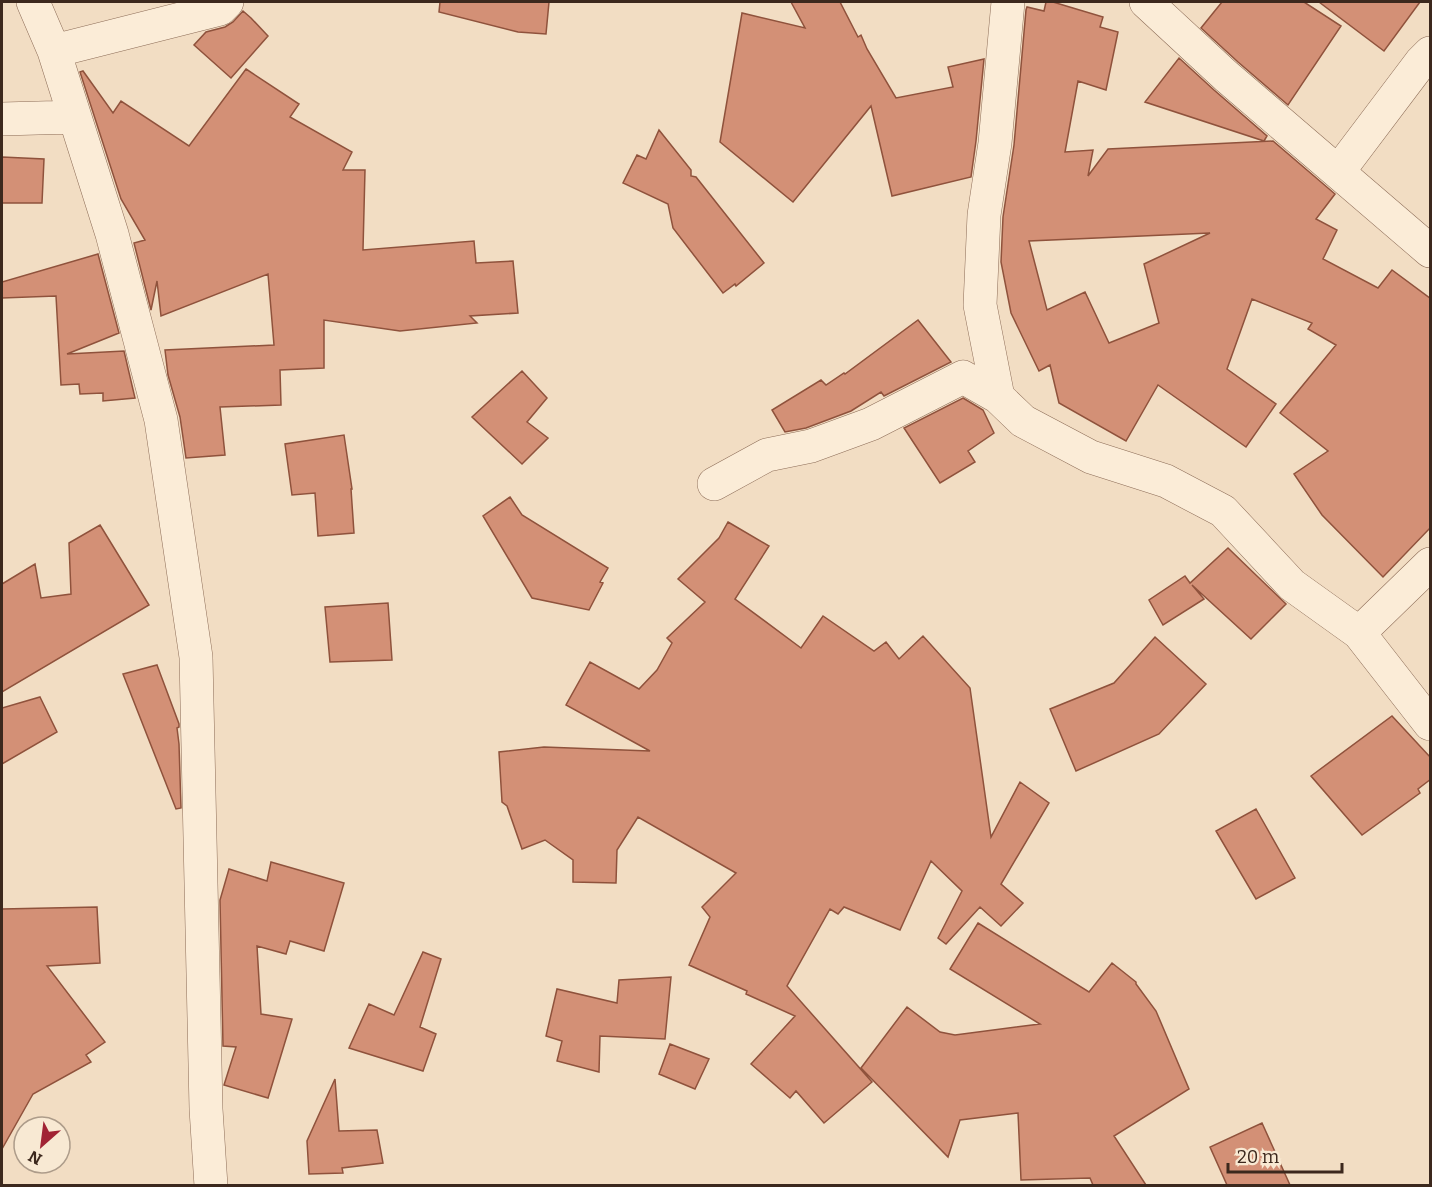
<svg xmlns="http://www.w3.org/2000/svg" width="1432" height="1187" viewBox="0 0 1432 1187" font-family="Bitter,serif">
  <rect width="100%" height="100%" fill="#f2ddc3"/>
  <path fill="#d39076" stroke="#8f523c" stroke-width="1.5" fill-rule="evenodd" d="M 440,2 L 549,2 L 546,34 L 518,32 L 439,12 Z
    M 791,2 L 840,2 L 858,37 L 861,35 L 867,49 L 896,98 L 953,87 L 948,67 L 984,59 L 976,141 L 971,177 L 892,196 L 871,106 L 793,202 L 720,142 L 742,13 L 805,28 Z
    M 1046,2 L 1053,2 L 1103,17 L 1100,27 L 1118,32 L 1106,90 L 1078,81 L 1065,152 L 1093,150 L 1088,176 L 1108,149 L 1273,141 L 1335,194 L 1316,219 L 1337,230 L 1323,259 L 1378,288 L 1392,270 L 1431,299 L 1431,527 L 1383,577 L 1322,515 L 1294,474 L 1328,451 L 1280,413 L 1336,345 L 1308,329 L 1312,323 L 1252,299 L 1227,369 L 1276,404 L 1246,447 L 1158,385 L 1126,441 L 1059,403 L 1050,365 L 1039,371 L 1011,313 L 1001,262 L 1003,217 L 1014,145 L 1026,10 L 1027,7 L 1044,11 ZM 1210,233 L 1144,264 L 1159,323 L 1109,343 L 1085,292 L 1047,310 L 1029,241 Z
    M 1222,2 L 1304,2 L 1341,26 L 1288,105 L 1238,62 L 1201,28 Z
    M 1319,2 L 1420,2 L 1384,51 Z
    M 243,11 L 251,18 L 268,36 L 231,78 L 194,45 L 206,32 L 225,27 L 233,22 Z
    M 1179,58 L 1214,90 L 1267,136 L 1264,141 L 1145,102 Z
    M 246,69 L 299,104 L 290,117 L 352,152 L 343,170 L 365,170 L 363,250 L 474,241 L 476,263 L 513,261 L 518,313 L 470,316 L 477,323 L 400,331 L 324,320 L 324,368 L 280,370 L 281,405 L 220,407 L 225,455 L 186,458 L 180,417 L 168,375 L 165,350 L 274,345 L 268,274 L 161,316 L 157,281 L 151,310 L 134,243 L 145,240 L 121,199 L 80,72 L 83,71 L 113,113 L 121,101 L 189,146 Z
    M 659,130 L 691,170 L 691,176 L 696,177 L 764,263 L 736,286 L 735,284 L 723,293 L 673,228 L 668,204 L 623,183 L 637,155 L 646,159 Z
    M 2,157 L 44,159 L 42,203 L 2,203 Z
    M 98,254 L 119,333 L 67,354 L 124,351 L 135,398 L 103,401 L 103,393 L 80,394 L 79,384 L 61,385 L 56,296 L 2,298 L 2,282 Z
    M 918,320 L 951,362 L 884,396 L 881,392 L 851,411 L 806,428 L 785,432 L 772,410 L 821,380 L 826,385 L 844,373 L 845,374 Z
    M 522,371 L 547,398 L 527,422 L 548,438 L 522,464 L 472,417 Z
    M 963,398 L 983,410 L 994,433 L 968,451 L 975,462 L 940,483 L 904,428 Z
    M 344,435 L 352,489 L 351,489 L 354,533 L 318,536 L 315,493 L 292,495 L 285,444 Z
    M 510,497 L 522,515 L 608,568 L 600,582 L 603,583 L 589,610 L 532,598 L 483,516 Z
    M 728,522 L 769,546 L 735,599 L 801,648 L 823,616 L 874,651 L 886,642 L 899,659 L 923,636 L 970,688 L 991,837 L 1020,782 L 1049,803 L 1001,884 L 1023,903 L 1001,926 L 980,907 L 946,944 L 938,938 L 962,891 L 931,861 L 900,930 L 844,907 L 838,914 L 830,909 L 787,986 L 872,1082 L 824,1123 L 796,1091 L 790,1098 L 751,1064 L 795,1016 L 746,994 L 747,991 L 689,965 L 710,917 L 702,907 L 736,873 L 638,817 L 617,850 L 616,883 L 573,882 L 573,860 L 545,840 L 522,849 L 507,806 L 502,802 L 499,752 L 544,747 L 650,751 L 566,705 L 590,662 L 639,689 L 657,670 L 672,643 L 667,638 L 705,602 L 678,579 L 719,538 Z
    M 100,525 L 149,605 L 2,692 L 2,584 L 35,564 L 41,598 L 71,594 L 69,543 Z
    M 1228,548 L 1286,604 L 1251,639 L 1192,585 L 1204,599 L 1163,625 L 1149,600 L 1185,576 L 1190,583 Z
    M 388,603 L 392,660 L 330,662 L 325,607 Z
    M 1155,637 L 1206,684 L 1159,734 L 1076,771 L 1050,709 L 1114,683 Z
    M 157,665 L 179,724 L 179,727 L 177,728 L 179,744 L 181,808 L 176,809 L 123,674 Z
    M 40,697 L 57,732 L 2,764 L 2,708 Z
    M 1392,716 L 1431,758 L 1431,779 L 1418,789 L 1420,793 L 1362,835 L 1311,776 Z
    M 1256,809 L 1295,878 L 1256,899 L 1216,831 Z
    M 271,862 L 344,883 L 324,951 L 290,941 L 286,954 L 257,946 L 261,1014 L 292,1019 L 268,1098 L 224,1085 L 236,1047 L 223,1046 L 220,900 L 229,869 L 267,881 Z
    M 97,907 L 100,963 L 47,966 L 105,1042 L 86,1055 L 91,1062 L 33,1094 L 2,1149 L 2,909 Z
    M 978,923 L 1089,992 L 1112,963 L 1136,982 L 1136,984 L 1156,1011 L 1189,1089 L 1114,1136 L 1146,1185 L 1093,1185 L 1090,1178 L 1021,1180 L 1018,1113 L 960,1120 L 948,1157 L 861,1068 L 907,1007 L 940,1032 L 955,1035 L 1040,1024 L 950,969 Z
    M 423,952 L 441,959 L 420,1027 L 436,1034 L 423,1071 L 349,1048 L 369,1004 L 394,1015 Z
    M 671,977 L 665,1039 L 600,1036 L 599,1072 L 557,1061 L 562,1041 L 546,1036 L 557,989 L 617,1003 L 619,980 Z
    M 670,1044 L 709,1059 L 695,1089 L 659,1074 Z
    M 335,1079 L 339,1131 L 377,1130 L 383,1163 L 342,1168 L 343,1173 L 309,1174 L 307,1141 Z
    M 1262,1123 L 1290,1185 L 1227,1185 L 1210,1147 Z"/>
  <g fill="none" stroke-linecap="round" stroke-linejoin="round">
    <g stroke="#8d6d58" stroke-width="34">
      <path id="street" d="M 33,2 L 54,51 L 112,234 L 161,420 L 196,657 L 206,1109 L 211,1186
        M 1146,2 L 1226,76 L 1430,251
        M 54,51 L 220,9 L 227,2
        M 2,119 L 74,117
        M 1338,172 L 1421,62 L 1430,53
        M 998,397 L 980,305 L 984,215 L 995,143 L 1008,2
        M 714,484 L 767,455 L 811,446 L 871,424 L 963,377 L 998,397 L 1023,421 L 1091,457 L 1166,481 L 1223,511 L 1292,585 L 1359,633 L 1430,724
        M 1359,633 L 1430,564"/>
    </g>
    <use href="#street" stroke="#fbecd7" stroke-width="33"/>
  </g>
  <rect width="1432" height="1187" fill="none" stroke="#3c281d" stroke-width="6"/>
  <g transform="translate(42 1145) rotate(208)"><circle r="28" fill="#f8e9d3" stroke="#ad9c8a" stroke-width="1.5"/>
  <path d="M0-4.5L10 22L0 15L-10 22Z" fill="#a12334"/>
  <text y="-9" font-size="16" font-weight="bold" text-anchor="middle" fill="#3c281d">N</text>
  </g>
  <path d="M1228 1163v9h114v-9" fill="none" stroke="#3c281d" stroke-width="3"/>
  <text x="1237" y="1163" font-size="18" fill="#3c281d" stroke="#f8e9d3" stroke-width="4.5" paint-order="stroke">20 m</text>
</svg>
